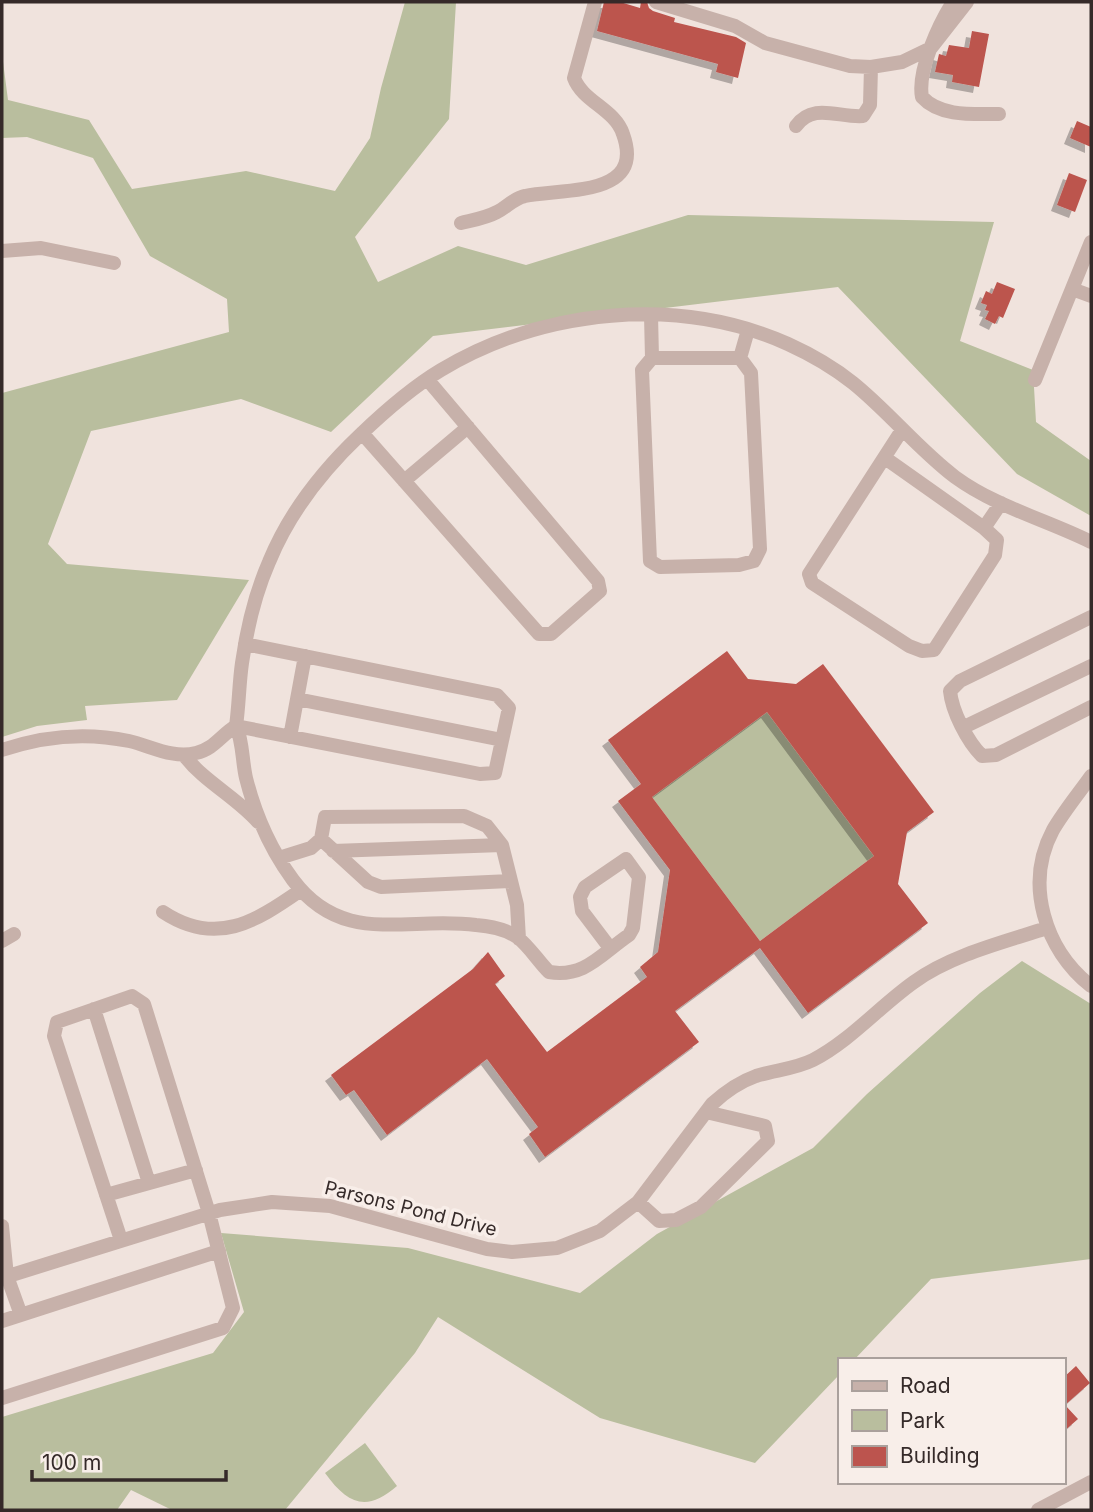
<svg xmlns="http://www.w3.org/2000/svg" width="1093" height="1512" viewBox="0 0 1093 1512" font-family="Inter,sans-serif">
  <defs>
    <filter id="shadow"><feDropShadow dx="-6" dy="6" stdDeviation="0" flood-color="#0004"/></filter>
  </defs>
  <rect width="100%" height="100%" fill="#f0e3dd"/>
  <path fill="#b9be9e" d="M 405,2 L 456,2 L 449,119 L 355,237 L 378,282 L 458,246 L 526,265 L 688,215 L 994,222 L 960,341 L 1033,370 L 1036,422 L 1091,461 L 1091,516 L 1017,474 L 838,287 L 433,336 L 331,432 L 241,399 L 91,431 L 48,544 L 67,564 L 249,580 L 177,700 L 85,706 L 87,720 L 37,726 L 2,737 L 2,393 L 229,332 L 227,299 L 150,256 L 93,158 L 27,137 L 2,138 L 2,54 L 8,100 L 89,120 L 132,189 L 246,171 L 335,191 L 370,138 L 381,88 Z
    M 767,712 L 874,856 L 760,941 L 652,797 Z
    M 1022,961 L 1091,1004 L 1091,1259 L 931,1279 L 854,1360 L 839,1360 L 839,1375 L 755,1463 L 600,1418 L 438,1317 L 415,1353 L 285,1510 L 172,1510 L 131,1490 L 117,1510 L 2,1510 L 2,1417 L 213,1353 L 244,1312 L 221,1233 L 408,1248 L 580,1293 L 657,1234 L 813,1148 L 867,1094 L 980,993 Z
    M 365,1443 L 397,1486 C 367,1512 348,1505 325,1473 Z"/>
  <path fill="#bc544e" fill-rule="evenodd" filter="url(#shadow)" d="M 604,2 L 620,2 L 640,8 L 641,2 L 647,2 L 649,8 L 653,11 L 675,18 L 674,22 L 736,37 L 746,43 L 738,78 L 716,72 L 718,64 L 597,31 Z
    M 972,31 L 989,34 L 979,87 L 952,82 L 953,75 L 935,72 L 939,54 L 946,56 L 949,45 L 969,48 Z
    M 1077,121 L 1091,127 L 1091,147 L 1070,138 Z
    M 1069,173 L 1087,180 L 1075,212 L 1057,205 Z
    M 997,282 L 1015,289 L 1003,318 L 999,316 L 995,324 L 985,319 L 989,311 L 985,310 L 987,305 L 981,303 L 986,291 L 992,294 Z
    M 727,651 L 748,679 L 796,684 L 823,664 L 934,812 L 907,832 L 898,884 L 928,923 L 808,1013 L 760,948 L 675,1011 L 699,1042 L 545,1157 L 529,1134 L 538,1127 L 487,1059 L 387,1135 L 354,1090 L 346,1095 L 331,1075 L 473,969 L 488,952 L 505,976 L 495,984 L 547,1052 L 647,977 L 640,967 L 658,952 L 670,870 L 618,801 L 641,784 L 608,740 ZM 767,712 L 874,856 L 760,941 L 652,797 Z
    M 1076,1366 L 1090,1383 L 1065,1405 L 1078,1419 L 1063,1432 L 1063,1378 Z"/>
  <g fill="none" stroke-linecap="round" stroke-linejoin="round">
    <path stroke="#c7b1aa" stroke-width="14" d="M 656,2 L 735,26 L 765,43 L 850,66 L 871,67 L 902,62 L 931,48 L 967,2
      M 953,2 C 939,24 917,71 922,97 C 940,117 974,114 999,114
      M 796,126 C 813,102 839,118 863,116 L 870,105 L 871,67
      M 461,223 C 473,220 486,218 497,212 C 507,207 514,198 525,196 C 562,188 646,198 623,134 C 615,109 583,102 574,78 L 595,2
      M 2,251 L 41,248 L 114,263
      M 1072,289 L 1091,296
      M 651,315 L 652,358 L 642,370 L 650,561 L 660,567 L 739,565 L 754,561 L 760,549 L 751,373 L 740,358
      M 652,358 L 740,358
      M 740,358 L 748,330
      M 1035,380 L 1091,242
      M 902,430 L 809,574 L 812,583 L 909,646 L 922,651 L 934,650 L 995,555 L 997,540 L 984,528 L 1001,503
      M 362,433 L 539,634 L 551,634 L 600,591 L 598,581 L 427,379
      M 885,458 L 984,528
      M 404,481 L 468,427
      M 1091,617 L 960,681 L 950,691 C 952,711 967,741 982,756 L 996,755 L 1091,707
      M 297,699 L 502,740
      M 236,726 C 243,741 242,761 246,778 C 255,814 271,850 293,880 C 343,947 406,916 476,925 C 490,926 505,929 517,937 C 529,946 538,961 549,972 C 585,978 601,954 629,935 L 633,928 L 639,877 L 626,859 L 585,887 L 580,897 L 582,911 L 610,948
      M 236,726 L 480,774 L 495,773 L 509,708 L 497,695 L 245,644
      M 964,727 L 1091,666
      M 290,737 L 305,656
      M 2,750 C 43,736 86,732 129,741 C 151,746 173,759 196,753 C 214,749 221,735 236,726 C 239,705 239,684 242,663 C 247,628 255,594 269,562 C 289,513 322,471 360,435 C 385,411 411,388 441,370 C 543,309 678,295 788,344 C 810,354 833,367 853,383 C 889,412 918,449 955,477 C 996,507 1047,520 1091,542
      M 184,755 C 203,781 236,797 258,822
      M 1091,776 C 1079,793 1064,811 1053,830 C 1024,884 1045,950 1091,986
      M 321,839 L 368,882 L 381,887 L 511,881
      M 333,851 L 502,845
      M 279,858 L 311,848 L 321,839 L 325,817 L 464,816 L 487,826 L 502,845 L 517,905 L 519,939
      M 163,912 C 216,947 255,922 301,890
      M 2,941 L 14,934
      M 94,1009 L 149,1183
      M 106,1195 L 196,1170
      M 638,1202 L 659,1221 L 676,1220 L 701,1207 L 768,1141 L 765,1126 L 706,1112
      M 2,1226 L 7,1276 L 21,1315
      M 2,1278 L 220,1210 L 272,1202 L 330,1206 L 487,1249 L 512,1252 L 557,1248 L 600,1231 L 638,1202 L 712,1104 C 725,1092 739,1082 756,1076 C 775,1070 795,1069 813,1060 C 850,1041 880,1006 914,982 C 951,955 1004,942 1047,928
      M 2,1321 L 219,1251
      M 2,1398 L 223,1328 L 233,1308 L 209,1213 L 144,1004 L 132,996 L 57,1022 L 54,1036 L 121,1240
      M 1038,1510 L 1091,1482"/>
  </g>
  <g text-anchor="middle" stroke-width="7" stroke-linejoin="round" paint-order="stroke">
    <g font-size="19" fill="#352a29" stroke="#f8eee9">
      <text transform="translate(411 1208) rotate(14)" y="7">Parsons Pond Drive</text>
    </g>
  </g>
  <rect width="1093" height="1512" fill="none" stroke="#352a29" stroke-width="7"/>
  <rect x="838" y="1358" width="228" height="126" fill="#f8eee9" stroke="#aaa09c" stroke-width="2"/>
  <rect x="852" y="1381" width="35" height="10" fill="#c7b1aa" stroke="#aaa09c" stroke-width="2"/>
  <text x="900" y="1393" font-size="21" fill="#352a29">Road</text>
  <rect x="852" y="1410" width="35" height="21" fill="#b9be9e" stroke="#aaa09c" stroke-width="2"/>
  <text x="900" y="1428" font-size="21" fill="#352a29">Park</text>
  <rect x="852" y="1446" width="35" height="21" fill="#bc544e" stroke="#aaa09c" stroke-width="2"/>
  <text x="900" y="1463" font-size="21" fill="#352a29">Building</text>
  <path d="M32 1470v10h194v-10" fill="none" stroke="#352a29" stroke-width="3.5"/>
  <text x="42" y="1470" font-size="21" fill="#352a29" stroke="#f8eee9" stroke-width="5" paint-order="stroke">100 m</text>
</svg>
